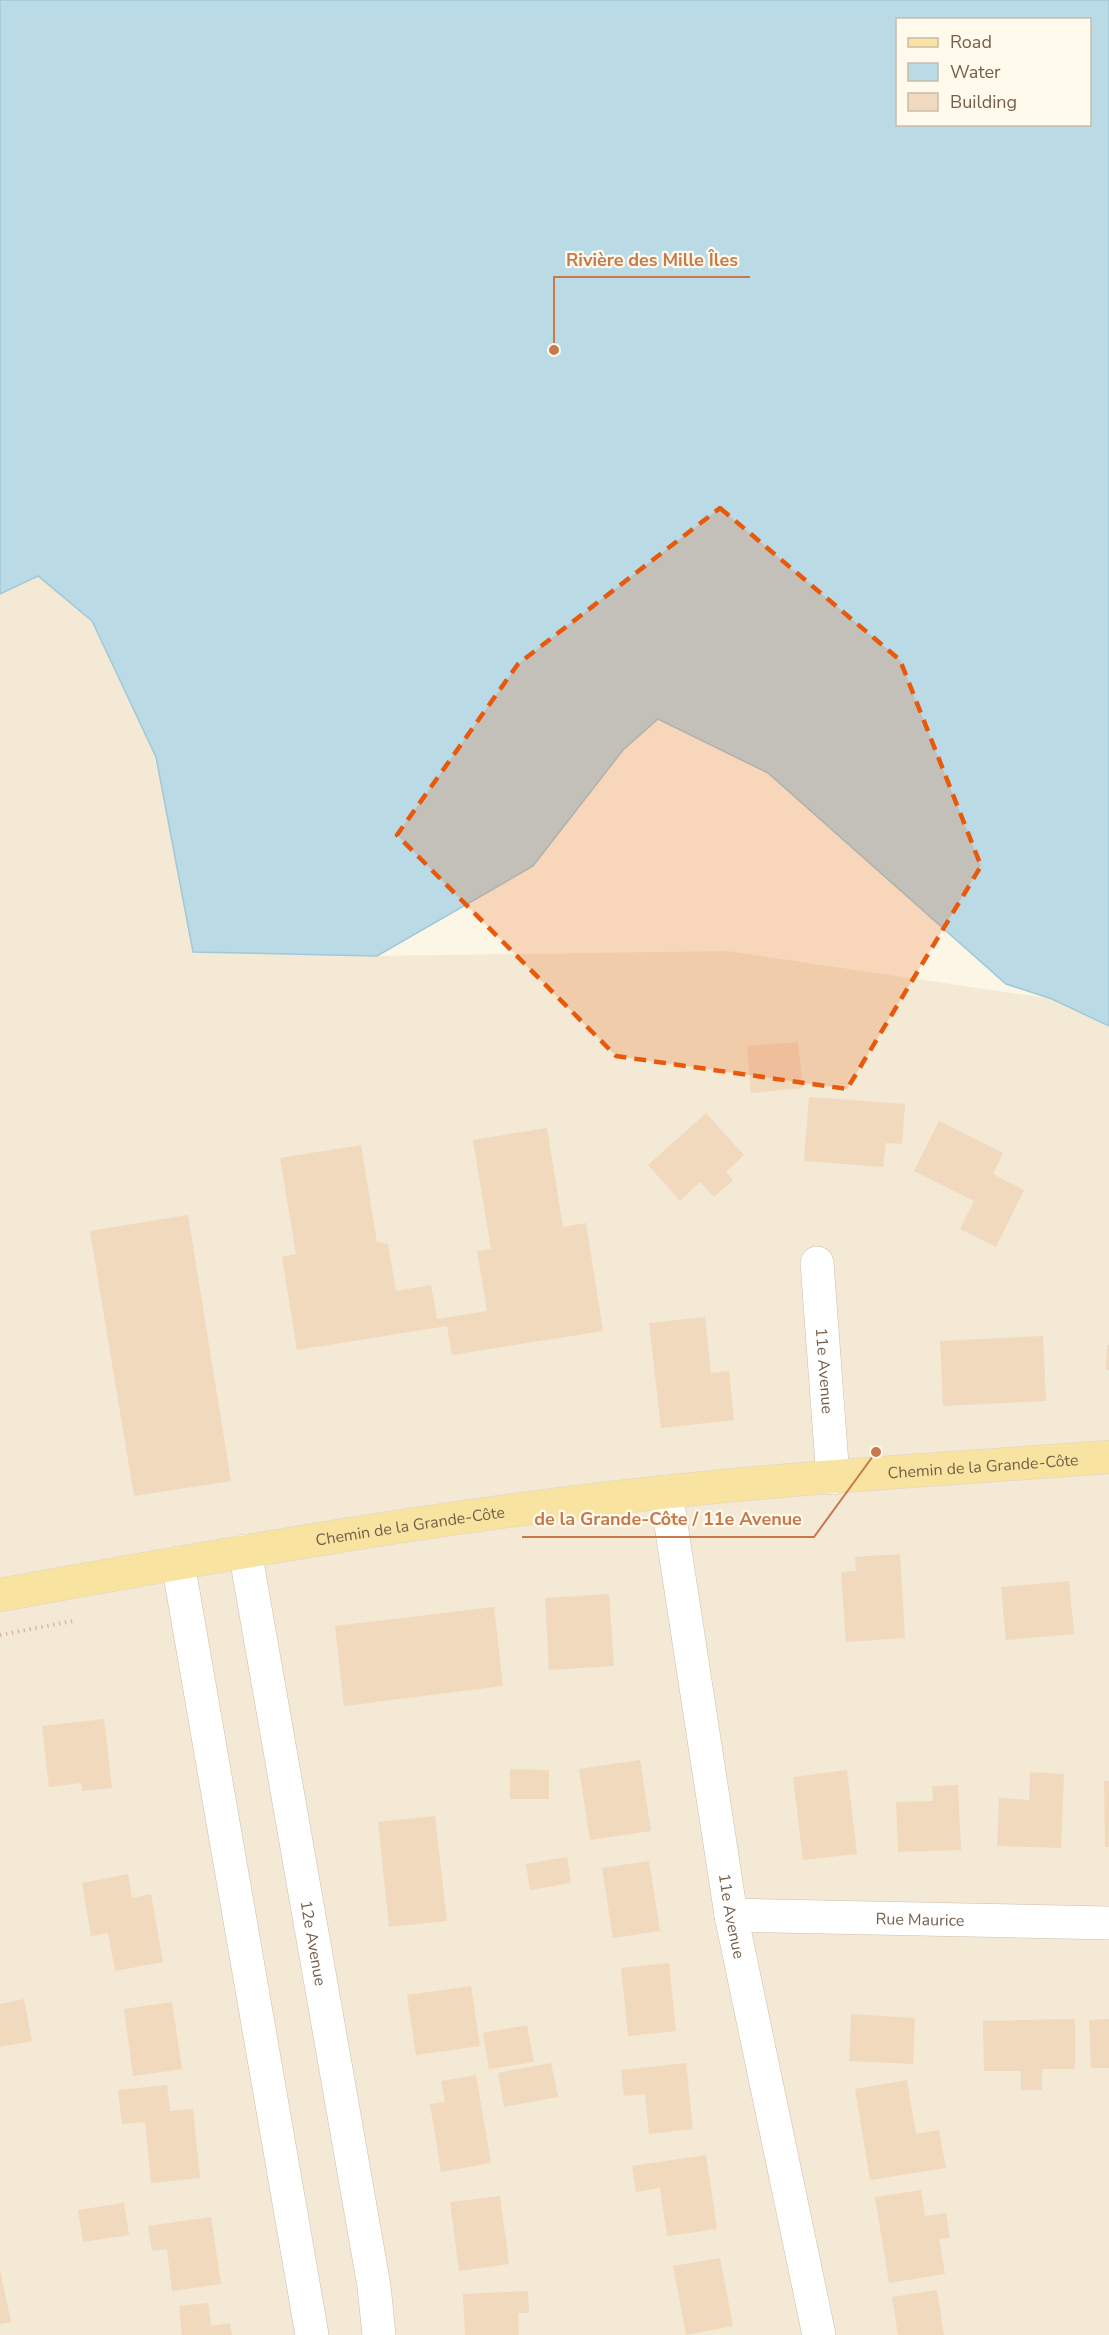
<svg xmlns="http://www.w3.org/2000/svg" width="1109" height="2335" viewBox="0 0 1109 2335" font-family="'Nunito Sans',sans-serif">
  <rect width="100%" height="100%" fill="#fcf6e6"/>
  <path fill="#f3e9d4" d="M 38,576 L 92,621 L 156,757 L 194,952 L 377,956 L 727,951 L 1052,999 L 1109,1026 L 1109,2335 L 0,2335 L 0,594 Z"/>
  <path fill="#badae5" stroke="#a1c8d7" stroke-width="1.5" fill-rule="evenodd" d="M 0,0 L 1109,0 L 1109,1026 L 1052,999 L 1006,984 L 768,773 L 658,719 L 623,750 L 533,866 L 377,956 L 193,952 L 156,757 L 92,621 L 38,576 L 0,594 ZM 898,20 L 1090,20 L 1090,124 L 898,124 Z"/>
  <path fill="#f1d9be" d="M 798,1042 L 803,1088 L 751,1093 L 747,1046 Z
    M 809,1097 L 905,1104 L 902,1144 L 886,1143 L 883,1167 L 804,1161 Z
    M 706,1113 L 744,1155 L 726,1172 L 733,1180 L 714,1197 L 700,1182 L 680,1201 L 648,1165 Z
    M 939,1121 L 1003,1153 L 993,1174 L 1024,1190 L 996,1247 L 960,1229 L 974,1201 L 914,1171 Z
    M 547,1128 L 563,1227 L 586,1223 L 603,1331 L 452,1355 L 447,1326 L 297,1350 L 282,1257 L 296,1254 L 280,1158 L 361,1145 L 377,1242 L 388,1244 L 396,1291 L 431,1285 L 437,1319 L 487,1311 L 477,1251 L 491,1249 L 473,1140 Z
    M 188,1215 L 231,1481 L 134,1496 L 90,1231 Z
    M 705,1317 L 711,1373 L 729,1371 L 734,1420 L 661,1428 L 649,1323 Z
    M 1043,1336 L 1046,1401 L 943,1406 L 940,1341 Z
    M 1107,1345 L 1109,1345 L 1109,1370 L 1106,1370 Z
    M 900,1554 L 905,1638 L 846,1642 L 841,1572 L 856,1571 L 855,1557 Z
    M 1069,1581 L 1074,1634 L 1006,1640 L 1001,1587 Z
    M 609,1594 L 614,1666 L 549,1670 L 545,1598 Z
    M 494,1607 L 503,1686 L 344,1706 L 335,1626 Z
    M 104,1719 L 112,1788 L 82,1791 L 81,1783 L 49,1787 L 42,1726 Z
    M 640,1760 L 651,1831 L 590,1840 L 579,1769 Z
    M 510,1769 L 549,1770 L 549,1799 L 510,1799 Z
    M 847,1770 L 857,1854 L 803,1860 L 793,1777 Z
    M 1030,1772 L 1064,1774 L 1061,1848 L 997,1846 L 999,1798 L 1029,1800 Z
    M 1104,1781 L 1109,1781 L 1109,1847 L 1105,1847 Z
    M 958,1785 L 961,1850 L 898,1852 L 896,1802 L 933,1801 L 932,1786 Z
    M 435,1816 L 447,1921 L 389,1927 L 378,1822 Z
    M 567,1857 L 571,1883 L 530,1890 L 526,1864 Z
    M 649,1861 L 660,1931 L 613,1938 L 602,1868 Z
    M 128,1874 L 132,1898 L 151,1894 L 163,1962 L 115,1971 L 108,1933 L 91,1936 L 82,1883 Z
    M 669,1963 L 676,2031 L 628,2036 L 621,1968 Z
    M 471,1986 L 480,2046 L 416,2055 L 407,1995 Z
    M 24,1999 L 32,2041 L 0,2047 L 0,2004 Z
    M 172,2002 L 182,2069 L 133,2076 L 124,2009 Z
    M 851,2014 L 915,2018 L 913,2064 L 849,2061 Z
    M 1075,2019 L 1075,2069 L 1042,2069 L 1042,2090 L 1021,2090 L 1021,2071 L 984,2071 L 983,2021 Z
    M 1109,2019 L 1109,2068 L 1091,2068 L 1089,2020 Z
    M 527,2025 L 534,2062 L 489,2069 L 483,2033 Z
    M 551,2063 L 558,2097 L 504,2107 L 498,2073 Z
    M 686,2063 L 693,2129 L 649,2134 L 645,2094 L 624,2096 L 621,2070 Z
    M 476,2075 L 491,2163 L 441,2172 L 430,2104 L 445,2102 L 441,2081 Z
    M 907,2080 L 916,2134 L 939,2130 L 946,2168 L 870,2180 L 855,2089 Z
    M 167,2085 L 170,2111 L 193,2109 L 200,2178 L 151,2183 L 145,2122 L 122,2124 L 118,2090 Z
    M 706,2155 L 717,2229 L 667,2236 L 660,2188 L 636,2192 L 632,2166 Z
    M 921,2190 L 925,2216 L 946,2213 L 950,2238 L 939,2239 L 945,2274 L 889,2283 L 875,2197 Z
    M 500,2196 L 509,2264 L 459,2271 L 450,2202 Z
    M 124,2203 L 129,2235 L 83,2242 L 78,2210 Z
    M 211,2217 L 221,2284 L 172,2291 L 167,2249 L 152,2251 L 148,2226 Z
    M 720,2258 L 733,2326 L 686,2335 L 673,2266 Z
    M 0,2270 L 11,2322 L 0,2324 Z
    M 937,2290 L 944,2335 L 898,2335 L 892,2297 Z
    M 528,2291 L 529,2313 L 518,2313 L 519,2335 L 465,2335 L 463,2294 Z
    M 208,2303 L 211,2326 L 230,2323 L 232,2335 L 182,2335 L 179,2306 Z"/>
  <g fill="none" stroke-linecap="round" stroke-linejoin="round">
    <g stroke="#cdbfac" stroke-width="34">
      <g id="minor">
        <path id="s1" d="M 817,1263 L 833,1478"/>
        <path id="s2" d="M 666,1492 L 731,1915 L 819,2335"/>
        <path id="s3" d="M 245,1551 L 374,2286 L 379,2335"/>
        <path d="M 178,1563 L 312,2335"/>
        <path id="s4" d="M 731,1915 L 1109,1923"/>
      </g>
    </g>
    <g stroke="#dbd5d0" stroke-width="34">
      <g id="major">
        <path id="s5" d="M 0,1595 C 221,1555 443,1515 666,1492 C 813,1476 962,1468 1109,1457"/>
      </g>
    </g>
    <path stroke="#d6bca1" stroke-width="4" stroke-dasharray="1.5 4.5" stroke-linecap="butt" d="M 0,1635 L 73,1621"/>
    <use href="#minor" stroke="#fff" stroke-width="33"/>
    <use href="#major" stroke="#f9e3a0" stroke-width="33"/>
  </g>
  <path fill="#e8590c" fill-opacity="0.2" stroke="#e8590c" stroke-width="4.5" stroke-dasharray="12 8" stroke-linejoin="round" d="M 720,508 L 900,660 L 981,866 L 847,1089 L 616,1056 L 397,835 L 518,664 Z"/>
  <g text-anchor="middle" stroke-width="4.5" stroke-linejoin="round" paint-order="stroke">
    <g font-size="16" fill="#755f4b" stroke="#fffaec">
      <text dy="6" stroke="none"><textPath href="#s1" startOffset="108">11e Avenue</textPath></text>
      <text dy="6" stroke="none"><textPath href="#s5" startOffset="992">Chemin de la Grande-Côte</textPath></text>
      <text dy="6" stroke="none"><textPath href="#s5" startOffset="416">Chemin de la Grande-Côte</textPath></text>
      <text dy="6" stroke="none"><textPath href="#s2" startOffset="429">11e Avenue</textPath></text>
      <text dy="6" stroke="none"><textPath href="#s4" startOffset="189">Rue Maurice</textPath></text>
      <text dy="6" stroke="none"><textPath href="#s3" startOffset="398">12e Avenue</textPath></text>
    </g>
  </g>
  <path fill="none" stroke="#c8794c" stroke-width="2" d="M554 350L554 277H750M876 1452L814 1537H522"/>
  <g fill="#c8794c" stroke="#fffaec" stroke-width="2">
    <circle cx="554" cy="350" r="6"/>
    <circle cx="876" cy="1452" r="6"/>
  </g>
  <g font-size="18" text-anchor="middle" font-weight="bold" fill="#c8794c" stroke="#fffaec" stroke-width="4.5" stroke-linejoin="round" paint-order="stroke">
    <text x="652" y="266">Rivière des Mille Îles</text>
    <text x="668" y="1525">de la Grande-Côte / 11e Avenue</text>
  </g>
  <rect x="896" y="18" width="195" height="108" fill="#fffaec" stroke="#c8bcac" stroke-width="1.5"/>
  <rect x="908" y="38" width="30" height="9" fill="#f9e3a0" stroke="#c8bcac" stroke-width="1.5"/>
  <text x="950" y="48" font-size="18" fill="#755f4b">Road</text>
  <rect x="908" y="63" width="30" height="18" fill="#badae5" stroke="#c8bcac" stroke-width="1.5"/>
  <text x="950" y="78" font-size="18" fill="#755f4b">Water</text>
  <rect x="908" y="93" width="30" height="18" fill="#f1d9be" stroke="#c8bcac" stroke-width="1.5"/>
  <text x="950" y="108" font-size="18" fill="#755f4b">Building</text>
</svg>
